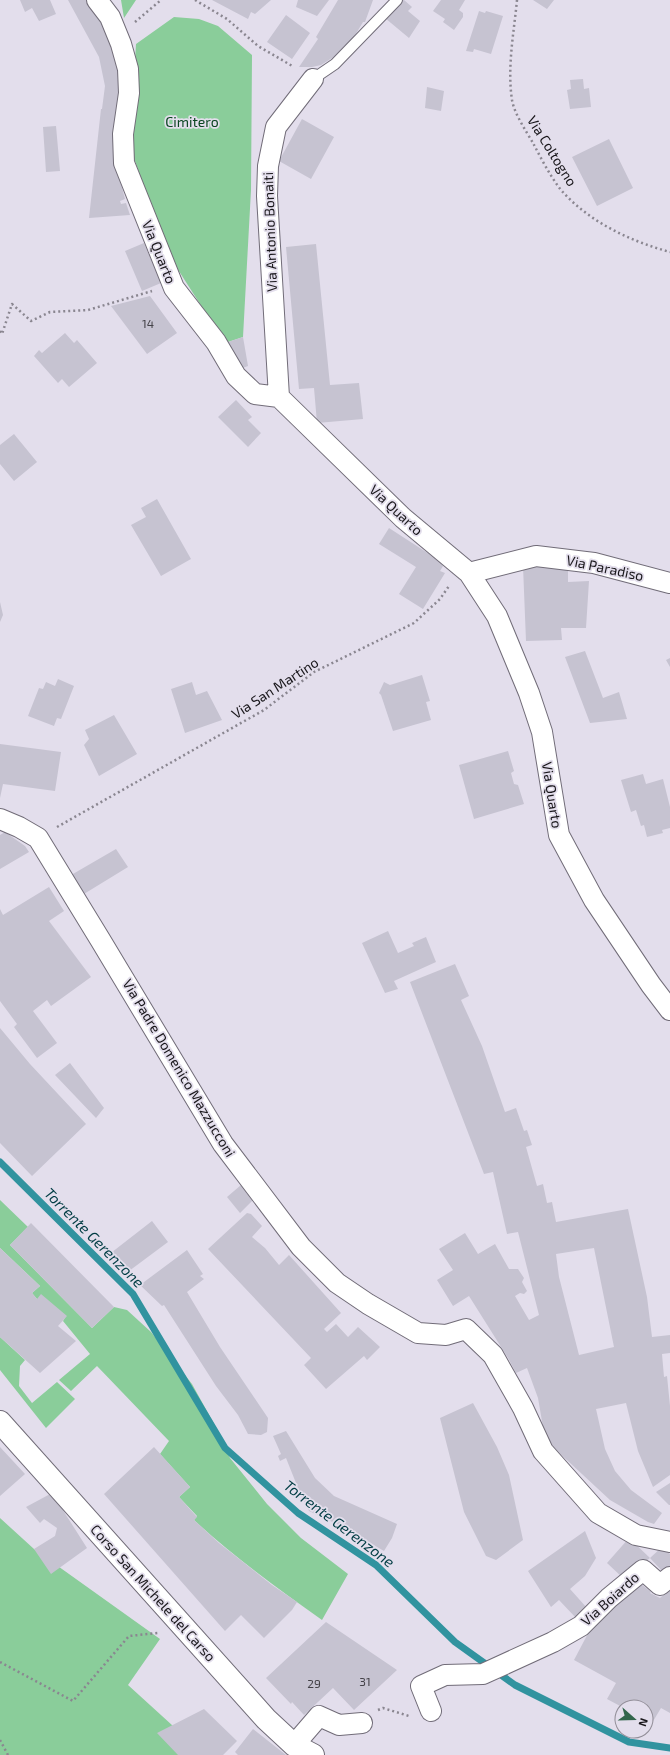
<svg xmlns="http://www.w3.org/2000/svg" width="670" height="1755" viewBox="0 0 670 1755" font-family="'Exo 2',sans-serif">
  <rect width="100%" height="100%" fill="#e3deec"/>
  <path fill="#8acd9a" d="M 121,0 L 136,0 L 124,18 Z
    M 174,17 L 199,19 L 218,26 L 252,55 L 251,190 L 243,337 L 225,343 L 168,254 L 130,147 L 136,44 Z
    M 0,1200 L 28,1227 L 10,1245 L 92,1328 L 114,1307 L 127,1310 L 151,1332 L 192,1384 L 213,1422 L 230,1458 L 267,1504 L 301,1538 L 348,1574 L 322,1620 C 278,1589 234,1557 194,1520 L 197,1516 L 179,1497 L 190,1487 L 160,1454 L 169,1441 L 97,1366 L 71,1391 L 59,1380 L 90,1354 L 63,1321 L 66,1316 L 37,1299 L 32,1293 L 40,1286 L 0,1248 Z
    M 0,1337 L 25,1360 L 20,1366 L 19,1386 L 32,1403 L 57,1382 L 75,1399 L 46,1428 L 0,1370 Z
    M 0,1518 L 34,1549 L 160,1639 L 128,1685 L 195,1746 L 207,1755 L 0,1755 Z"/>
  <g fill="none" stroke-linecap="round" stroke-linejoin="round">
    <path stroke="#31939f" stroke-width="7" d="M 0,1162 L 133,1294 L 225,1448 L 298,1513 L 376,1565 L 455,1642 L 515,1685 L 629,1742 L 670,1748"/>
  </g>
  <path fill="#c6c3d1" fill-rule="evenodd" d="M 20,0 L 50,0 L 56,14 L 39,21 L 32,8 L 25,12 Z
    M 68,0 L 90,0 L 121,63 L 119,176 L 125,199 L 120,201 L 121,204 L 126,203 L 130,215 L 89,218 L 101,109 L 102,109 L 105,86 L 99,57 Z
    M 212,0 L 271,0 L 255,14 L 251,12 L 248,19 Z
    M 298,0 L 329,0 L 317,16 L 296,7 Z
    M 338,0 L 373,0 L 365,22 L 363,22 L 354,37 L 335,56 L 321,65 L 312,67 L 299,67 L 318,39 L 316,37 Z
    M 402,0 L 404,0 L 412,7 L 408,11 L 420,21 L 409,38 L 385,18 Z
    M 441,0 L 465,0 L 459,10 L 463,13 L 463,17 L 454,30 L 443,22 L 445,19 L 433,11 Z
    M 533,0 L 554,0 L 547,9 Z
    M 479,11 L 485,13 L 486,11 L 503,16 L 491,54 L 474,49 L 473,52 L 466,51 Z
    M 286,15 L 310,33 L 292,59 L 267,42 Z
    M 583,79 L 584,89 L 589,88 L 591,107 L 570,109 L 567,90 L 571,89 L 570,80 Z
    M 427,87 L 444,91 L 441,111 L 425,108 Z
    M 302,119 L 334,137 L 311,179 L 279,161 Z
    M 56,126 L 60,171 L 46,172 L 43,127 Z
    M 609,139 L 633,188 L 597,206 L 572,157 Z
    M 144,243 L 161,283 L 142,291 L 125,251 Z
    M 316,244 L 330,385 L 359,383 L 363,419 L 317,423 L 314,388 L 299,389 L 286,247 Z
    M 150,296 L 177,333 L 147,354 L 111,306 Z
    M 65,333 L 74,343 L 77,340 L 97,363 L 69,387 L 62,379 L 58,383 L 34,356 L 39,350 L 42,353 Z
    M 243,337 L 248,366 L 240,369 L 225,343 Z
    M 236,400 L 252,417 L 248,420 L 261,433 L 248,447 L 218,417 Z
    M 14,434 L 37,462 L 14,481 L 0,464 L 0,445 Z
    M 157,499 L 191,559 L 161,576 L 131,525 L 146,517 L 141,508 Z
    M 389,528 L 440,561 L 443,566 L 440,571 L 445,573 L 423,609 L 399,594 L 416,567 L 379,544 Z
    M 568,564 L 568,582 L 589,581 L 586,628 L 561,628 L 562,640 L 526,641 L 523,566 Z
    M 0,602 L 3,615 L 0,622 Z
    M 585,651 L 603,698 L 619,692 L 627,719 L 590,723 L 565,657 Z
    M 670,658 L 670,667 L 666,660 Z
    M 422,675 L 430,701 L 426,702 L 431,720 L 393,731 L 381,695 L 379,693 L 384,682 L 390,685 Z
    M 58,679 L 74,686 L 61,719 L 57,718 L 54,726 L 28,716 L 39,688 L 43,689 L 46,682 L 55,686 Z
    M 192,682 L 196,695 L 207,691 L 222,720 L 185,733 L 171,689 Z
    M 114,715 L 137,754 L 99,776 L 84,745 L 89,739 L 85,730 Z
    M 0,744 L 61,752 L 55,791 L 3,784 L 0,798 Z
    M 508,751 L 514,771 L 511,773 L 514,784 L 518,785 L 524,804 L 474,819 L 459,765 Z
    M 643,774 L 646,784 L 663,779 L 670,807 L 670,828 L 662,830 L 663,833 L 647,837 L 644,825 L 641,826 L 636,810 L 631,812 L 621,780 Z
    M 5,832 L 25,846 L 29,852 L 0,869 L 0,835 Z
    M 116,849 L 128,867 L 79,897 L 66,878 Z
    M 49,887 L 64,911 L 49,921 L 91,977 L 51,1006 L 47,1000 L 33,1011 L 57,1043 L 37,1058 L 14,1027 L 17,1024 L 0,1001 L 0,909 L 3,915 Z
    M 388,931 L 398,953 L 414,946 L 412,943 L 426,937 L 436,962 L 394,981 L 398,989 L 385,993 L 362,943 Z
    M 455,964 L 469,996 L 461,1000 L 482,1046 L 505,1112 L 516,1108 L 524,1131 L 527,1130 L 532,1145 L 526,1147 L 537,1186 L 543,1184 L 547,1203 L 552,1202 L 556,1222 L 628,1209 L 647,1297 L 652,1337 L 670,1335 L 670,1353 L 662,1354 L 664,1377 L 667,1376 L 670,1406 L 670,1475 L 653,1487 L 638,1451 L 626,1403 L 596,1409 L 605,1449 L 615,1471 L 631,1490 L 662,1513 L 654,1524 L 648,1522 L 610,1500 L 555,1449 L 544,1433 L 538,1398 L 527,1368 L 516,1373 L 508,1358 L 469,1296 L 453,1306 L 437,1280 L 453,1270 L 439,1249 L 465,1233 L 478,1254 L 495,1244 L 509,1269 L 518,1269 L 524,1278 L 522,1282 L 527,1291 L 524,1294 L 520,1293 L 515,1296 L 529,1320 L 539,1315 L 518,1232 L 507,1234 L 493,1172 L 484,1174 L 410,982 ZM 594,1248 L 614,1347 L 579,1355 L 559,1277 L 556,1254 Z
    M 0,1028 L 30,1064 L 86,1124 L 32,1176 L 0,1143 Z
    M 70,1063 L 104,1108 L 96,1118 L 55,1075 Z
    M 241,1185 L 254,1199 L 240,1213 L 227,1197 Z
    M 247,1213 L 251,1214 L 262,1226 L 252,1237 L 265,1248 L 279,1265 L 289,1255 L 341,1313 L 324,1329 L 327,1332 L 336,1324 L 348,1337 L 358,1327 L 380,1347 L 367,1360 L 364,1356 L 326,1389 L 304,1365 L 311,1358 L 208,1249 Z
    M 152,1221 L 168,1242 L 125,1274 L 107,1256 Z
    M 31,1223 L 114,1307 L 92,1328 L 10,1245 Z
    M 0,1248 L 40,1286 L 32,1293 L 37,1299 L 41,1294 L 67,1316 L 58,1326 L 76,1341 L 40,1373 L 0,1337 Z
    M 187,1250 L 203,1274 L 200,1276 L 204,1279 L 187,1292 L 220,1347 L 268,1418 L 267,1432 L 261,1435 L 248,1434 L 238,1415 L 216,1386 L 164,1305 L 162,1306 L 140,1285 Z
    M 473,1403 L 497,1447 L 509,1475 L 523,1540 L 496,1560 L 486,1556 L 464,1512 L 440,1418 Z
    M 286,1431 L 315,1478 L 334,1496 L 397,1524 L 392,1538 L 384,1551 L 341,1526 L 309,1511 L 300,1493 L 286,1458 L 280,1461 L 278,1456 L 281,1454 L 273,1436 Z
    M 0,1447 L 25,1474 L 0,1496 Z
    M 154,1447 L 190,1487 L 179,1497 L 197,1517 L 194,1520 L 219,1543 L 272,1585 L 297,1602 L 292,1610 L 264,1638 L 241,1615 L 225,1631 L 104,1494 Z
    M 670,1483 L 670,1505 L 669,1505 L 656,1492 Z
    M 52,1493 L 87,1548 L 51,1574 L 34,1549 L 55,1536 L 57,1528 L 44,1519 L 40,1523 L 26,1507 Z
    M 585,1531 L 596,1558 L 585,1576 L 570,1589 L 587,1608 L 576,1618 L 559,1600 L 551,1607 L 528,1571 Z
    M 629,1538 L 650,1558 L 662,1547 L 670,1554 L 670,1566 L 663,1572 L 650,1558 L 623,1578 L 607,1563 Z
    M 636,1580 L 651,1592 L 650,1593 L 660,1598 L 670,1589 L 670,1713 L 661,1708 L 652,1723 L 646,1720 L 646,1707 L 622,1707 L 607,1699 L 616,1683 L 574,1660 L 594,1622 Z
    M 326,1622 L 397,1670 L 354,1710 L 333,1688 L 304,1715 L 292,1702 L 291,1704 L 266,1678 Z
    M 204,1709 L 237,1741 L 223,1755 L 178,1755 L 157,1733 Z
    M 253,1729 L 286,1755 L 238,1755 L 235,1752 Z"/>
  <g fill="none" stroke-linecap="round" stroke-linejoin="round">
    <g stroke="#716c78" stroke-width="12">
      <path id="lane" d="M 313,79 L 335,64 L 397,0"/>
    </g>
    <g stroke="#716c78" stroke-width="22">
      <path id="street" d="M 97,0 L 110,17 L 121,44 L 128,69 L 129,93 L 123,134 L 124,163 L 174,288 L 216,342 L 236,376 L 255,394 L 279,397 L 403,518 L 469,573 L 497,616 L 529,693 L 542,732 L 559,835 L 594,900 L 651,985 L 670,1010
        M 279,397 L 267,196 L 268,166 L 276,127 L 313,79
        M 469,573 L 536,556 L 594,563 L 670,583
        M 0,819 L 19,827 L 38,838 L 101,941 L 223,1144 L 301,1247 L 337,1283 L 368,1304 L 418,1333 L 446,1335 L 466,1329 L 493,1355 L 523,1408 L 543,1451 L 598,1513 L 636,1535 L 670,1542
        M 431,1711 L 421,1686 L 445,1675 L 483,1674 L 553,1642 L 581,1626 L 609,1598 L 643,1570 L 660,1585 L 670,1577
        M 294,1745 L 319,1716 L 339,1725 L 362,1723"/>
    </g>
    <g stroke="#716c78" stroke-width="24">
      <path id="secondary" d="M 0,1422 L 266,1719 L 294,1745 L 313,1755"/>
    </g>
    <path stroke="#8a8690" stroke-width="2.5" stroke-dasharray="2 3" stroke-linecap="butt" d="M 195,0 L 227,19 L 258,46 L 294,67
      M 517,0 C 514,32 507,67 512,100 C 514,113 526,131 533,143 C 541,158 550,176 561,190 C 589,222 630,241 670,252
      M 135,22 L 161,0
      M 0,331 L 2,334 L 12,304 L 31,321 L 50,312 L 88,310 L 152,291
      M 57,827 L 264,710 L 314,672 L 414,623 L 440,599 L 449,586
      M 0,1662 L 73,1701 L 129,1636 L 158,1633
      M 378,1710 L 383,1708 L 409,1716
      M 0,1740 L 8,1755"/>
    <use href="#lane" stroke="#fff" stroke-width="10"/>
    <use href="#street" stroke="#fff" stroke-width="20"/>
    <use href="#secondary" stroke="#fff" stroke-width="22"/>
  </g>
  <g text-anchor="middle" stroke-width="3.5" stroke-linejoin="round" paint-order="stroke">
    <g font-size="12" fill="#444248">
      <text x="148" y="328">14</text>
      <text x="365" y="1686">31</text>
      <text x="314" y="1688">29</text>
    </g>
    <g font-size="14" fill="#094520" stroke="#e3deec">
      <text x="192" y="127">Cimitero</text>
    </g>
    <g font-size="14" fill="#19171b" stroke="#e3deec">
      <text transform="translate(552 151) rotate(58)" y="5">Via Coltogno</text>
      <text transform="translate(270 232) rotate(-92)" y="5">Via Antonio Bonaiti</text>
      <text transform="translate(159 252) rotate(68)" y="5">Via Quarto</text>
      <text transform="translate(396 510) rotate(43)" y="5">Via Quarto</text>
      <text transform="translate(605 568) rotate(12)" y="5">Via Paradiso</text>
      <text transform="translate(275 688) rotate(-33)" y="5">Via San Martino</text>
      <text transform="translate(552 795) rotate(81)" y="5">Via Quarto</text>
      <text transform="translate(179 1068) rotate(59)" y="5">Via Padre Domenico Mazzucconi</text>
      <text transform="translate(153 1593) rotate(48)" y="5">Corso San Michele del Carso</text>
      <text transform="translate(610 1599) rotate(-42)" y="5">Via Boiardo</text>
    </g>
    <g font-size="15" font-style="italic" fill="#003c43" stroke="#e3deec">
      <text transform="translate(94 1238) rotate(45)" y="5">Torrente Gerenzone</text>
      <text transform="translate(339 1524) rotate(37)" y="5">Torrente Gerenzone</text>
    </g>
  </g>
  <g transform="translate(634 1719) rotate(110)"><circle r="19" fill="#e3deec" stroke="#928e98"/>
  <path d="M0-3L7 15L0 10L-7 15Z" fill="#32664c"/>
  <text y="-6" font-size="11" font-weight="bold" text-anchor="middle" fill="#19171b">N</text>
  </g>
</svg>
